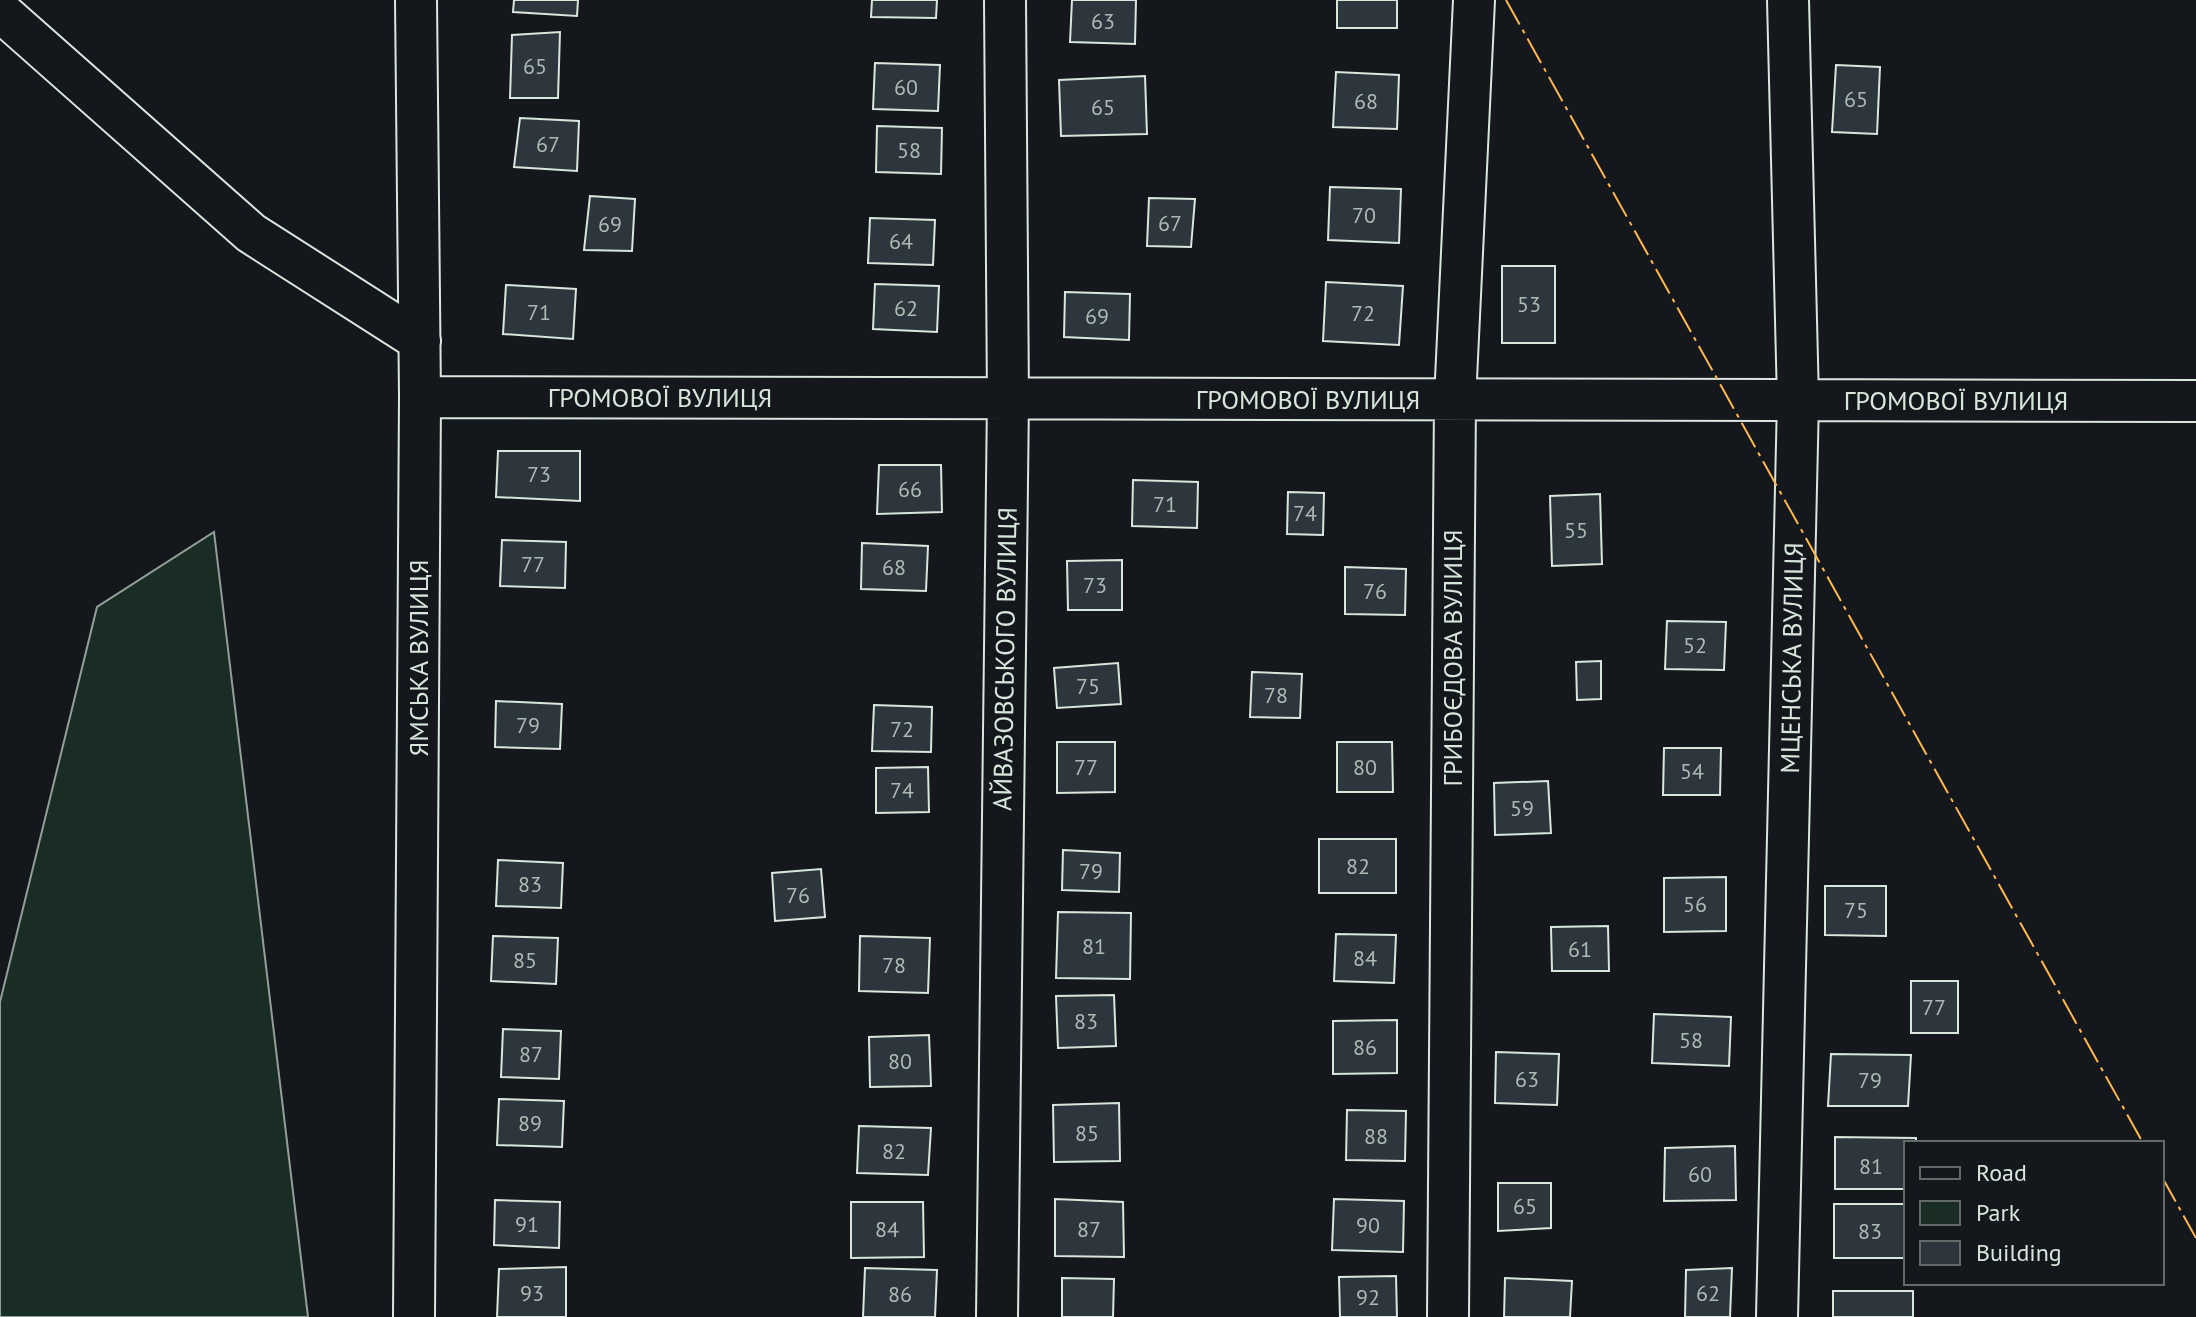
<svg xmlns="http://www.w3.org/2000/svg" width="2196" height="1317" viewBox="0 0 2196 1317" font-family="'PT Sans',sans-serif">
  <rect width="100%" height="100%" fill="#14181c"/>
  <path fill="#1a2d24" stroke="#939e99" stroke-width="2" d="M 214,532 L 308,1317 L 0,1317 L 0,1002 L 97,607 Z"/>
  <path fill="#2c363c" stroke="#d8e6dc" stroke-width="2" d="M 514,0 L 578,0 L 577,16 L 513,12 Z
    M 872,0 L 937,0 L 936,18 L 871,17 Z
    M 1072,0 L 1136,0 L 1135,44 L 1070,42 Z
    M 1337,0 L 1397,0 L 1397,28 L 1337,28 Z
    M 560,32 L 558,98 L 510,98 L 512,35 Z
    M 875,63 L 940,65 L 938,111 L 873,109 Z
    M 1836,65 L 1880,67 L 1877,134 L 1832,132 Z
    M 1336,72 L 1399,75 L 1397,129 L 1333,127 Z
    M 1145,76 L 1147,134 L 1061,136 L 1059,80 Z
    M 520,118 L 579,121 L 577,171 L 514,167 Z
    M 877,126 L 942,128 L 941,174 L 876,172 Z
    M 1330,187 L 1401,189 L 1399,243 L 1328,240 Z
    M 590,196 L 635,199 L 632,251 L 584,250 Z
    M 1149,198 L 1195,199 L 1191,247 L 1147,246 Z
    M 870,218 L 935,220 L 933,265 L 868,263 Z
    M 1502,266 L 1555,266 L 1555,343 L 1502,343 Z
    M 1326,282 L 1403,286 L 1399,345 L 1323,341 Z
    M 875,284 L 939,286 L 937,332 L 873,329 Z
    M 506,285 L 576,289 L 573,339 L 503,334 Z
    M 1065,292 L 1130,294 L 1129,340 L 1064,337 Z
    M 498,451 L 580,451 L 580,501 L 496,497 Z
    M 879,465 L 941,465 L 942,512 L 877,514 Z
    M 1133,480 L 1198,482 L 1197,528 L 1132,526 Z
    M 1288,492 L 1324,493 L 1323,535 L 1287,534 Z
    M 1600,494 L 1602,564 L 1552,566 L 1550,496 Z
    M 502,540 L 566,542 L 565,588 L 500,586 Z
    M 862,543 L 928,546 L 926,591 L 861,589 Z
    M 1122,560 L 1122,610 L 1068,610 L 1067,561 Z
    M 1345,567 L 1406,569 L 1405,615 L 1345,614 Z
    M 1667,621 L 1726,622 L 1724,670 L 1665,669 Z
    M 1601,661 L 1601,699 L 1577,700 L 1576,662 Z
    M 1118,663 L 1121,704 L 1057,708 L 1054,668 Z
    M 1252,672 L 1302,674 L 1300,718 L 1250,717 Z
    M 496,701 L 562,704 L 560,749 L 495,747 Z
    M 874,705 L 932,707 L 931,752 L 872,751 Z
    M 1057,742 L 1115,742 L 1115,792 L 1057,793 Z
    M 1337,742 L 1392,742 L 1393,792 L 1337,792 Z
    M 1664,748 L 1721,748 L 1720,795 L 1663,795 Z
    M 928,767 L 929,812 L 876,813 L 876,768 Z
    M 1548,781 L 1551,833 L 1495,835 L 1494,783 Z
    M 1319,839 L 1396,839 L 1396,893 L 1319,893 Z
    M 1063,850 L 1120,853 L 1119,892 L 1062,890 Z
    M 498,860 L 563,863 L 561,908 L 496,906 Z
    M 821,869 L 825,917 L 775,921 L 772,873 Z
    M 1726,877 L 1726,931 L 1664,932 L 1664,878 Z
    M 1825,886 L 1886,886 L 1886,936 L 1825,935 Z
    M 1058,912 L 1131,913 L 1130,979 L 1056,978 Z
    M 1608,926 L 1609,971 L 1552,971 L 1551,927 Z
    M 1336,934 L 1396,935 L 1394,983 L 1334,981 Z
    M 493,936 L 558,938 L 556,984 L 491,981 Z
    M 860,936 L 930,938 L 928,993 L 859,991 Z
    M 1911,981 L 1958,981 L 1958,1033 L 1911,1033 Z
    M 1114,995 L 1116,1046 L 1058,1048 L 1056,996 Z
    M 1654,1014 L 1731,1017 L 1729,1066 L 1652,1063 Z
    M 1397,1020 L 1397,1073 L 1333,1074 L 1333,1021 Z
    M 503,1029 L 561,1031 L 559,1079 L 501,1077 Z
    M 929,1035 L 931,1086 L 870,1087 L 869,1037 Z
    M 1496,1052 L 1559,1054 L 1557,1105 L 1495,1103 Z
    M 1831,1054 L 1911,1055 L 1908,1106 L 1828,1106 Z
    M 499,1099 L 564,1101 L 562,1147 L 497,1145 Z
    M 1119,1103 L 1120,1161 L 1054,1162 L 1053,1105 Z
    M 1347,1110 L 1406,1111 L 1405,1161 L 1346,1160 Z
    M 859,1126 L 931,1128 L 928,1175 L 857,1173 Z
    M 1835,1137 L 1916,1138 L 1916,1143 L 1906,1143 L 1906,1189 L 1835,1189 Z
    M 1735,1146 L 1736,1200 L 1664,1201 L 1665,1148 Z
    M 1498,1183 L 1551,1183 L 1551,1228 L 1498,1231 Z
    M 1055,1199 L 1123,1202 L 1124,1257 L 1055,1256 Z
    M 1334,1199 L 1404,1201 L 1403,1252 L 1332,1250 Z
    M 495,1200 L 560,1202 L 559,1248 L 494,1245 Z
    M 851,1202 L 923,1202 L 924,1257 L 851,1258 Z
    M 1834,1204 L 1906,1204 L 1906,1258 L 1834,1258 Z
    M 566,1267 L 566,1317 L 497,1317 L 499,1269 Z
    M 865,1268 L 937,1270 L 935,1317 L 863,1317 Z
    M 1732,1268 L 1730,1317 L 1685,1317 L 1686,1270 Z
    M 1396,1276 L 1397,1317 L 1340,1317 L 1339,1277 Z
    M 1062,1278 L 1114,1279 L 1113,1317 L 1062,1317 Z
    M 1505,1278 L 1572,1281 L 1570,1317 L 1504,1317 Z
    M 1833,1291 L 1913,1291 L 1913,1317 L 1833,1317 Z"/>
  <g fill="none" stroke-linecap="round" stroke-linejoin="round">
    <g stroke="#d8e6dc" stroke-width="44">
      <path id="minor" d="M 0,11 L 251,233 L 420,341
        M 420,397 L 2196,401
        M 414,1317 L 420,397 L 416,0
        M 997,1317 L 1008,399 L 1005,0
        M 1448,1317 L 1455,400 L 1474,0
        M 1777,1317 L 1798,400 L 1788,0"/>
    </g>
    <use href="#minor" stroke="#14181c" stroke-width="40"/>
    <path stroke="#ffb74d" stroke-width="2" stroke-dasharray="28 6 4 6" stroke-linecap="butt" d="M 1506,0 L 2143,1143
      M 2162,1177 L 2196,1238"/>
  </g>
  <g text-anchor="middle" stroke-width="6" stroke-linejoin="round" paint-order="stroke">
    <g font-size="22" fill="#adbab4">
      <text x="1103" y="29">63</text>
      <text x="535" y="74">65</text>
      <text x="906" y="95">60</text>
      <text x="1856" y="107">65</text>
      <text x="1366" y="109">68</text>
      <text x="1103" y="115">65</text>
      <text x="548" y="152">67</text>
      <text x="909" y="158">58</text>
      <text x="1364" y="223">70</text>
      <text x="1170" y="231">67</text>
      <text x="610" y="232">69</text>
      <text x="901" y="249">64</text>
      <text x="1529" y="312">53</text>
      <text x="906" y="316">62</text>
      <text x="539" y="320">71</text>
      <text x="1363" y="321">72</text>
      <text x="1097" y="324">69</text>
      <text x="539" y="482">73</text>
      <text x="910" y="497">66</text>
      <text x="1165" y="512">71</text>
      <text x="1305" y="521">74</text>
      <text x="1576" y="538">55</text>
      <text x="533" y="572">77</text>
      <text x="894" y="575">68</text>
      <text x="1095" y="593">73</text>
      <text x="1375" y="599">76</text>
      <text x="1695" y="653">52</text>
      <text x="1088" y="694">75</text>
      <text x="1276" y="703">78</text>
      <text x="528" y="733">79</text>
      <text x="902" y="737">72</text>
      <text x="1086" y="775">77</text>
      <text x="1365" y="775">80</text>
      <text x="1692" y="779">54</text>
      <text x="902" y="798">74</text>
      <text x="1522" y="816">59</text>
      <text x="1358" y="874">82</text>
      <text x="1091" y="879">79</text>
      <text x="530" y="892">83</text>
      <text x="798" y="903">76</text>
      <text x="1695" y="912">56</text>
      <text x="1856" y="918">75</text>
      <text x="1094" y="954">81</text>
      <text x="1580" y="957">61</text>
      <text x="1365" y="966">84</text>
      <text x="525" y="968">85</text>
      <text x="894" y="973">78</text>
      <text x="1934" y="1015">77</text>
      <text x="1086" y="1029">83</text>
      <text x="1691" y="1048">58</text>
      <text x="1365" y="1055">86</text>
      <text x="531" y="1062">87</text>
      <text x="900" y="1069">80</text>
      <text x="1527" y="1087">63</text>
      <text x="1870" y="1088">79</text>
      <text x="530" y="1131">89</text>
      <text x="1087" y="1141">85</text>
      <text x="1376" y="1144">88</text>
      <text x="894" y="1159">82</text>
      <text x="1871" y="1174">81</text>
      <text x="1700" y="1182">60</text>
      <text x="1525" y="1214">65</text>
      <text x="527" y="1232">91</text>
      <text x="1368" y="1233">90</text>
      <text x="887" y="1237">84</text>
      <text x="1089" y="1237">87</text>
      <text x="1870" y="1239">83</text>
      <text x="532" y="1301">93</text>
      <text x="1708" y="1301">62</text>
      <text x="900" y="1302">86</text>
      <text x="1368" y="1305">92</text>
    </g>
    <g font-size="26" fill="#d8e6dc" stroke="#14181c">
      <text x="660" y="407">ГРОМОВОЇ ВУЛИЦЯ</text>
      <text x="1308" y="409">ГРОМОВОЇ ВУЛИЦЯ</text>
      <text x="1956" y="410">ГРОМОВОЇ ВУЛИЦЯ</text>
      <text transform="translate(419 658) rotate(-90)" y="9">ЯМСЬКА ВУЛИЦЯ</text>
      <text transform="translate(1453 658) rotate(-90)" y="9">ГРИБОЄДОВА ВУЛИЦЯ</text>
      <text transform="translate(1792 658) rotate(-89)" y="9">МЦЕНСЬКА ВУЛИЦЯ</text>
      <text transform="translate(1005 659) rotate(-89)" y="9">АЙВАЗОВСЬКОГО ВУЛИЦЯ</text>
    </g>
  </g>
  <rect x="1904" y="1141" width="260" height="144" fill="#14181c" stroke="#626a69" stroke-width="2"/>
  <rect x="1920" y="1167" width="40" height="12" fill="#14181c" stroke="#626a69" stroke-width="2"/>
  <text x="1976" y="1181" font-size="24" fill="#d8e6dc">Road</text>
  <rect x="1920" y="1201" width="40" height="24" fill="#1a2d24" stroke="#626a69" stroke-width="2"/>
  <text x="1976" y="1221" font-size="24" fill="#d8e6dc">Park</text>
  <rect x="1920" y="1241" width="40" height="24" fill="#2c363c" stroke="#626a69" stroke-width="2"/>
  <text x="1976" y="1261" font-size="24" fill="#d8e6dc">Building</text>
</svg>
